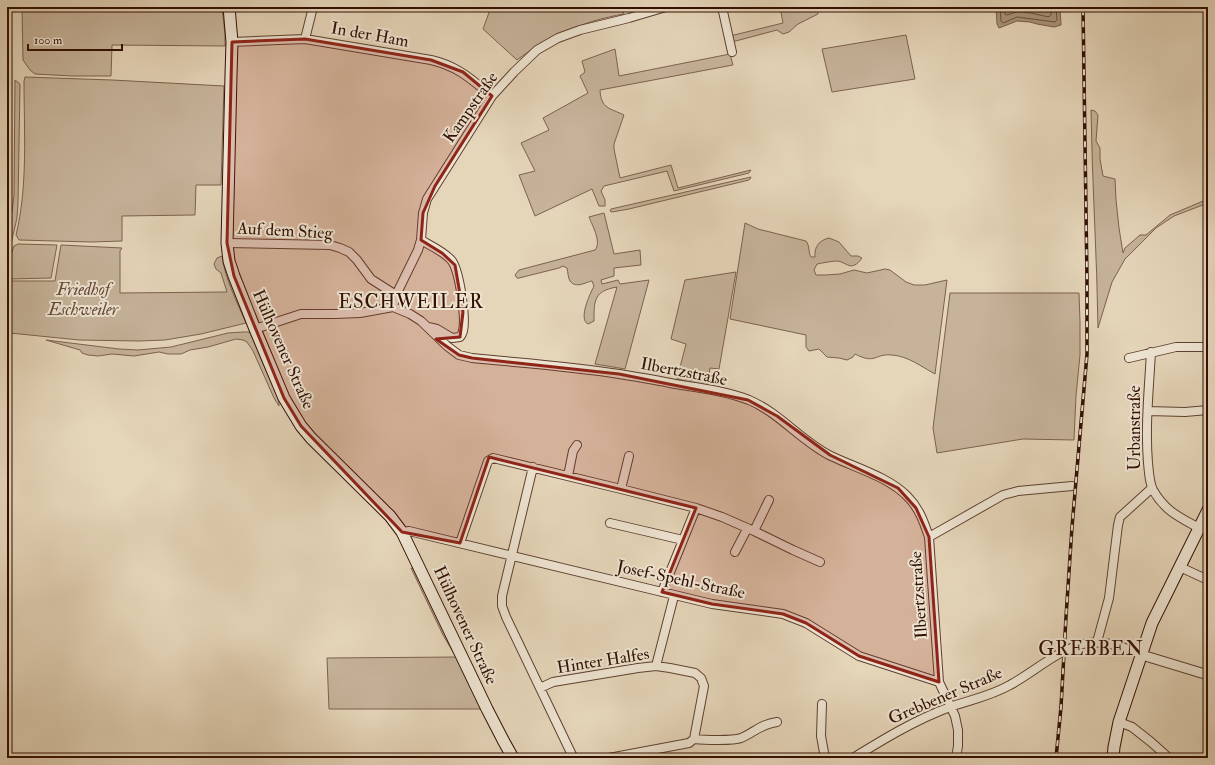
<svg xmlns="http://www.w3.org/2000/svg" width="1215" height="765" viewBox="0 0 1215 765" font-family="'IM FELL Double Pica',serif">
  <rect width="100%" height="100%" fill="#e5d5b9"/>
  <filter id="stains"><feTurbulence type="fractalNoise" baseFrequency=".005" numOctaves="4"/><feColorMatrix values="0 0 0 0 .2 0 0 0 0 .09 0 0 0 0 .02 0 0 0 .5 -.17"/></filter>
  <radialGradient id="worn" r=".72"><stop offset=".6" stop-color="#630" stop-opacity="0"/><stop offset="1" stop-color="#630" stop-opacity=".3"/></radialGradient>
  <path fill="#c6b39a" stroke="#7c614e" d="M 22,7 L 222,7 L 225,34 L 225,46 L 112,45 L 111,76 L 72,76 L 35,74 L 30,70 L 23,60 Z
    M 491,7 L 622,7 L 624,14 C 584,21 550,35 517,60 L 483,29 Z
    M 780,7 L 817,7 L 818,14 L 798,24 L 789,32 L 783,34 L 777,30 L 732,42 L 730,36 L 783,23 Z
    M 906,35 L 915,79 L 832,92 L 822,49 Z
    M 615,49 L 619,76 L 730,54 L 733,65 L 600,90 C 601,109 610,108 624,115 L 614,144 L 614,149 L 620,178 L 671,165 L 678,188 L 751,170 L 749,173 L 674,191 L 667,171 L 604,186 L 601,191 L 605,200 L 605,206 L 599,206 L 592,189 L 535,216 L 519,175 L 535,171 L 521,143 L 549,130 L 543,118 L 588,93 L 580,76 L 585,72 L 582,61 Z
    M 25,77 L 112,80 L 224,86 L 221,185 L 196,185 L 195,215 L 122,216 L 122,241 L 91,242 L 19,240 L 16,235 C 28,186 24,131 24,81 Z
    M 15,80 L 19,83 L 20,85 L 18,203 L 17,218 L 7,261 L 7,230 L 12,211 L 14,196 Z
    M 1091,110 L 1095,111 L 1098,115 L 1096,141 L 1100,148 L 1100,159 L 1103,176 L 1115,179 L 1116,200 L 1119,228 L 1123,253 L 1125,248 L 1140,235 L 1146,235 L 1170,215 L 1208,199 L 1208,203 L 1174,216 L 1156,228 L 1125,259 L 1112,282 L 1098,328 C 1097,255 1092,183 1091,110 Z
    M 751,177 L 750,179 L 749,180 L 629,209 L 612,212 L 610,211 L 611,209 Z
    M 604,213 L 614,254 L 640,250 L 641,265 L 614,268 L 614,276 L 601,280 L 602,284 L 618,280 L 620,284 L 649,280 L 625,369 L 595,364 L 617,287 C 594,291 594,300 594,321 L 588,324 C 578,319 590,294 594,286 L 592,281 C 586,282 576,289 570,281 C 568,278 568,272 567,268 L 563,266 L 559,268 L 519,278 L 517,278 L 515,275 L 519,270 L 595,250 C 602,242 592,225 589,217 Z
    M 745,223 L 758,229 L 806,241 C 810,246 808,252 811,257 L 815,257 C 814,246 820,240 829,238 L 839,242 L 851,256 L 858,256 L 862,258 C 851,273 847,262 837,261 C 831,261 823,263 817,264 L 814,270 L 816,275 L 825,275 L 840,274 L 854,270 L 867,273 L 885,269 L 890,270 L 906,282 L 914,285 L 925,285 L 947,280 L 935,374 C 922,367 908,356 892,355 C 875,353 876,365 855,354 L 853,357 L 847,360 L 839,358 L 827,357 L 819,349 L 809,351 L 806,347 L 806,335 L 730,319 Z
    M 18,244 L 57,245 L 51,278 L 8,279 L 9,261 L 14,246 Z
    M 61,245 L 122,248 L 120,251 L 120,293 L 227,292 L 221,273 L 216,269 L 214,264 L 217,258 L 222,256 C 225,279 237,302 246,323 L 201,334 L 165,340 L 139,341 L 79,340 L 10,333 L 7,332 L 9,308 L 7,307 L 7,281 L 55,281 Z
    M 736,272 L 719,369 L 710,368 L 707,386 L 677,379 L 686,344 L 671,339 L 685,280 Z
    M 950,293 L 1079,293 L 1080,322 L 1080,355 L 1076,396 L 1074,440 L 1023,439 L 937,453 L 933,428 Z
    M 243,332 L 249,332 L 251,334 C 258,349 280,392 279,406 L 274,398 L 253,351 L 247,342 L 243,340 L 236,339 L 208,347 L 190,350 L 181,354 L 168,354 L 159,352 L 134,356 L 112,354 L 98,356 L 88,355 L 82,353 L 80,350 L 46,340 L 119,349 L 138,350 L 171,347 L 228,333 Z
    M 411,568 L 414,569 L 481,709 L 329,709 L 327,658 L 456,657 L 443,635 Z"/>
  <path fill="#a8927b" stroke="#785e4b" d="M 996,7 L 1060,7 L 1061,25 L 1054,27 L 1037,24 L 1030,22 L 1017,21 L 999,28 L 997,24 Z"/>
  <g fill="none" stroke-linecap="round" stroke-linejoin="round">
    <path stroke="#6c503e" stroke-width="1" d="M 1000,7 L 1001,21 L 1003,23 L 1017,17 L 1055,22 L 1057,20 L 1056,7
      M 1005,7 L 1005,14 L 1007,15 C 1010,14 1013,13 1016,12 C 1027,11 1038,15 1049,17 L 1051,15 L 1051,7"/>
    <g stroke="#5e4030" stroke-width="10">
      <path id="minor" d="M 722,7 L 732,52
        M 305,39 L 313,7
        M 232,42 L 305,39 L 431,60 C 458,66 472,80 492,96
        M 421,240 C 431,246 445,252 452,261 C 460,273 466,318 463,331 C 463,332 461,336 460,337 L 452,338 L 437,329 L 428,327
        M 227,243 L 330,245 L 340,248 L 349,252 L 357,260 L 371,279 L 396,295
        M 393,307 L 396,295 L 418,250 L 421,240 L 423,213 L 427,199 L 492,96 L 514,72 L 537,50 L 558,38 L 580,30 L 629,18 L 666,7
        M 255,329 L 301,314 L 335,314 L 360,313 L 393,307 L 410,314 L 421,321 L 447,346 L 459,355 L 472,358 C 521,363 570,366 619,374 C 638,377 657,380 675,384 C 700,388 726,391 749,400 C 780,413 801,441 831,456 C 856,468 889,477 908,497 C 919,508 924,522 929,537 L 939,682 L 955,716 L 958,730 L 958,746 L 956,758
        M 1151,352 C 1149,389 1145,426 1148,463 C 1149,471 1149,482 1153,490 C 1165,511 1179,517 1199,528
        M 1129,358 L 1176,347 L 1208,347
        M 1148,411 L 1185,412 L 1208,410
        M 533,467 L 502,596 L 502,606 L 506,617 L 572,755 L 575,758
        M 568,476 L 573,451 L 577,445
        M 621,489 L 629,456
        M 696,508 L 722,517 L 754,531 L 793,550 L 820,562
        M 610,523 L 683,540
        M 754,531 L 769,500
        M 402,532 L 409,531 L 712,604 L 783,614 L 806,623 L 859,656 L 939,682
        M 929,537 L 1003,495 L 1018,491 L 1072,486
        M 460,543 L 488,461 L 493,458 L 621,489 L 696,508 L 662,592
        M 735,552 L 747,529
        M 1180,567 L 1208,580
        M 1097,642 L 1109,598 L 1118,525 L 1120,517 L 1152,488
        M 656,666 L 674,596
        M 540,688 L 553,682 L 638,668 L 656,666 L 670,668 L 695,673 L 701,678 L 704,686 L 694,739 L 689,743 L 609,758
        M 822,704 L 821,736 L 825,758
        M 1119,722 L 1132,727 L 1151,742 L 1169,758
        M 694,739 C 704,740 733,741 741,738 C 755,732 761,724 777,722
        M 853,758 C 884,739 915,720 950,707 C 970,700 991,696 1010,685 C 1034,672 1056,651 1083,644 C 1102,639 1125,647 1142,655"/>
    </g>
    <g stroke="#5e4030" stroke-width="11">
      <path id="tertiary" d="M 1142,655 L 1208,675"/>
    </g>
    <g stroke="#310f02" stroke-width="13">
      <path id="secondary" d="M 229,7 L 232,42 L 231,75 L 227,243 L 229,261 L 234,276 L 255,329 L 284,398 L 301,426 L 311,438 L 390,516 L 402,532 L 487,709 L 503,740 L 513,758
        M 1113,758 L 1114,747 L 1119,722 L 1152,623 L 1208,510"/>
    </g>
    <use href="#minor" stroke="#eee4d2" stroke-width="8"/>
    <use href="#tertiary" stroke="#eee4d2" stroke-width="9"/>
    <use href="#secondary" stroke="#eee4d2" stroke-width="11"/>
    <g stroke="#310f02" stroke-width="3.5">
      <path id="rail" d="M 1056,758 L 1061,707 L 1066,617 L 1072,527 L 1087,354 L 1087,279 L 1083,7"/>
    </g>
    <use href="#rail" stroke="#eee4d2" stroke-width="2" stroke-dasharray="6" stroke-linecap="butt"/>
  </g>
  <path fill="#8f2418" fill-opacity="0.2" stroke="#8f2418" stroke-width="3" stroke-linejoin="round" d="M 305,39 L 431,60 L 463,72 L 492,96 L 435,186 L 423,213 L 421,240 L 442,253 L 455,265 L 463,312 L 460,337 L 436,339 L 459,355 L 472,358 L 619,374 L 748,400 L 777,416 L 830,455 L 898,488 L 916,508 L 929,537 L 939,682 L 859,656 L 806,623 L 783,614 L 712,604 L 662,592 L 696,508 L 489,457 L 460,543 L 402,532 L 301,426 L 284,398 L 234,276 L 227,243 L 232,42 Z"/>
  <g text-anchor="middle" stroke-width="4" stroke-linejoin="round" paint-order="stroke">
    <g font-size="17" fill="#310f02" stroke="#eee4d2">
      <text transform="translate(370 34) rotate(10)" y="6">In der Ham</text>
      <text transform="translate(470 107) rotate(-55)" y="6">Kampstraße</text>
      <text transform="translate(285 230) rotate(3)" y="6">Auf dem Stieg</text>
      <text transform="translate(284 349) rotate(66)" y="6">Hülhovener Straße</text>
      <text transform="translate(684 371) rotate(11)" y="6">Ilbertzstraße</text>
      <text transform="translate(1134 428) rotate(-90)" y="6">Urbanstraße</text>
      <text transform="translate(681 579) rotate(12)" y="6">Josef-Spehl-Straße</text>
      <text transform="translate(918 595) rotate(-94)" y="6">Ilbertzstraße</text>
      <text transform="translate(466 625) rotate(65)" y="6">Hülhovener Straße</text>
      <text transform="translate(603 660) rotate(-9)" y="6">Hinter Halfes</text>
      <text transform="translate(945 695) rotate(-23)" y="6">Grebbener Straße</text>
    </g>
    <g font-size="17" font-style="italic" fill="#654837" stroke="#eee4d2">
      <text x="83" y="295">Friedhof<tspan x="83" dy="20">Eschweiler</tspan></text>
    </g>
    <g font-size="19" letter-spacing="1" fill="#310f02" stroke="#eee4d2">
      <text x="411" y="308">ESCHWEILER</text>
      <text x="1091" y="655">GREBBEN</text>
    </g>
  </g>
  <rect width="1215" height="765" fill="none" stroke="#e5d5b9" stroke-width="24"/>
  <rect x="8" y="8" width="1199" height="749" fill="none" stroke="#310f02" stroke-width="2"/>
  <rect x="12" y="12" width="1191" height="741" fill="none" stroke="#310f02"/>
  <path d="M28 44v6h94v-6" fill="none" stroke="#310f02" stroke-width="2"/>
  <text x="34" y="44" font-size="12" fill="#310f02" stroke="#eee4d2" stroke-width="3" paint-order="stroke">100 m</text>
  <rect width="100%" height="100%" filter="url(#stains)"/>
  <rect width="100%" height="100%" fill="url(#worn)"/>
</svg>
